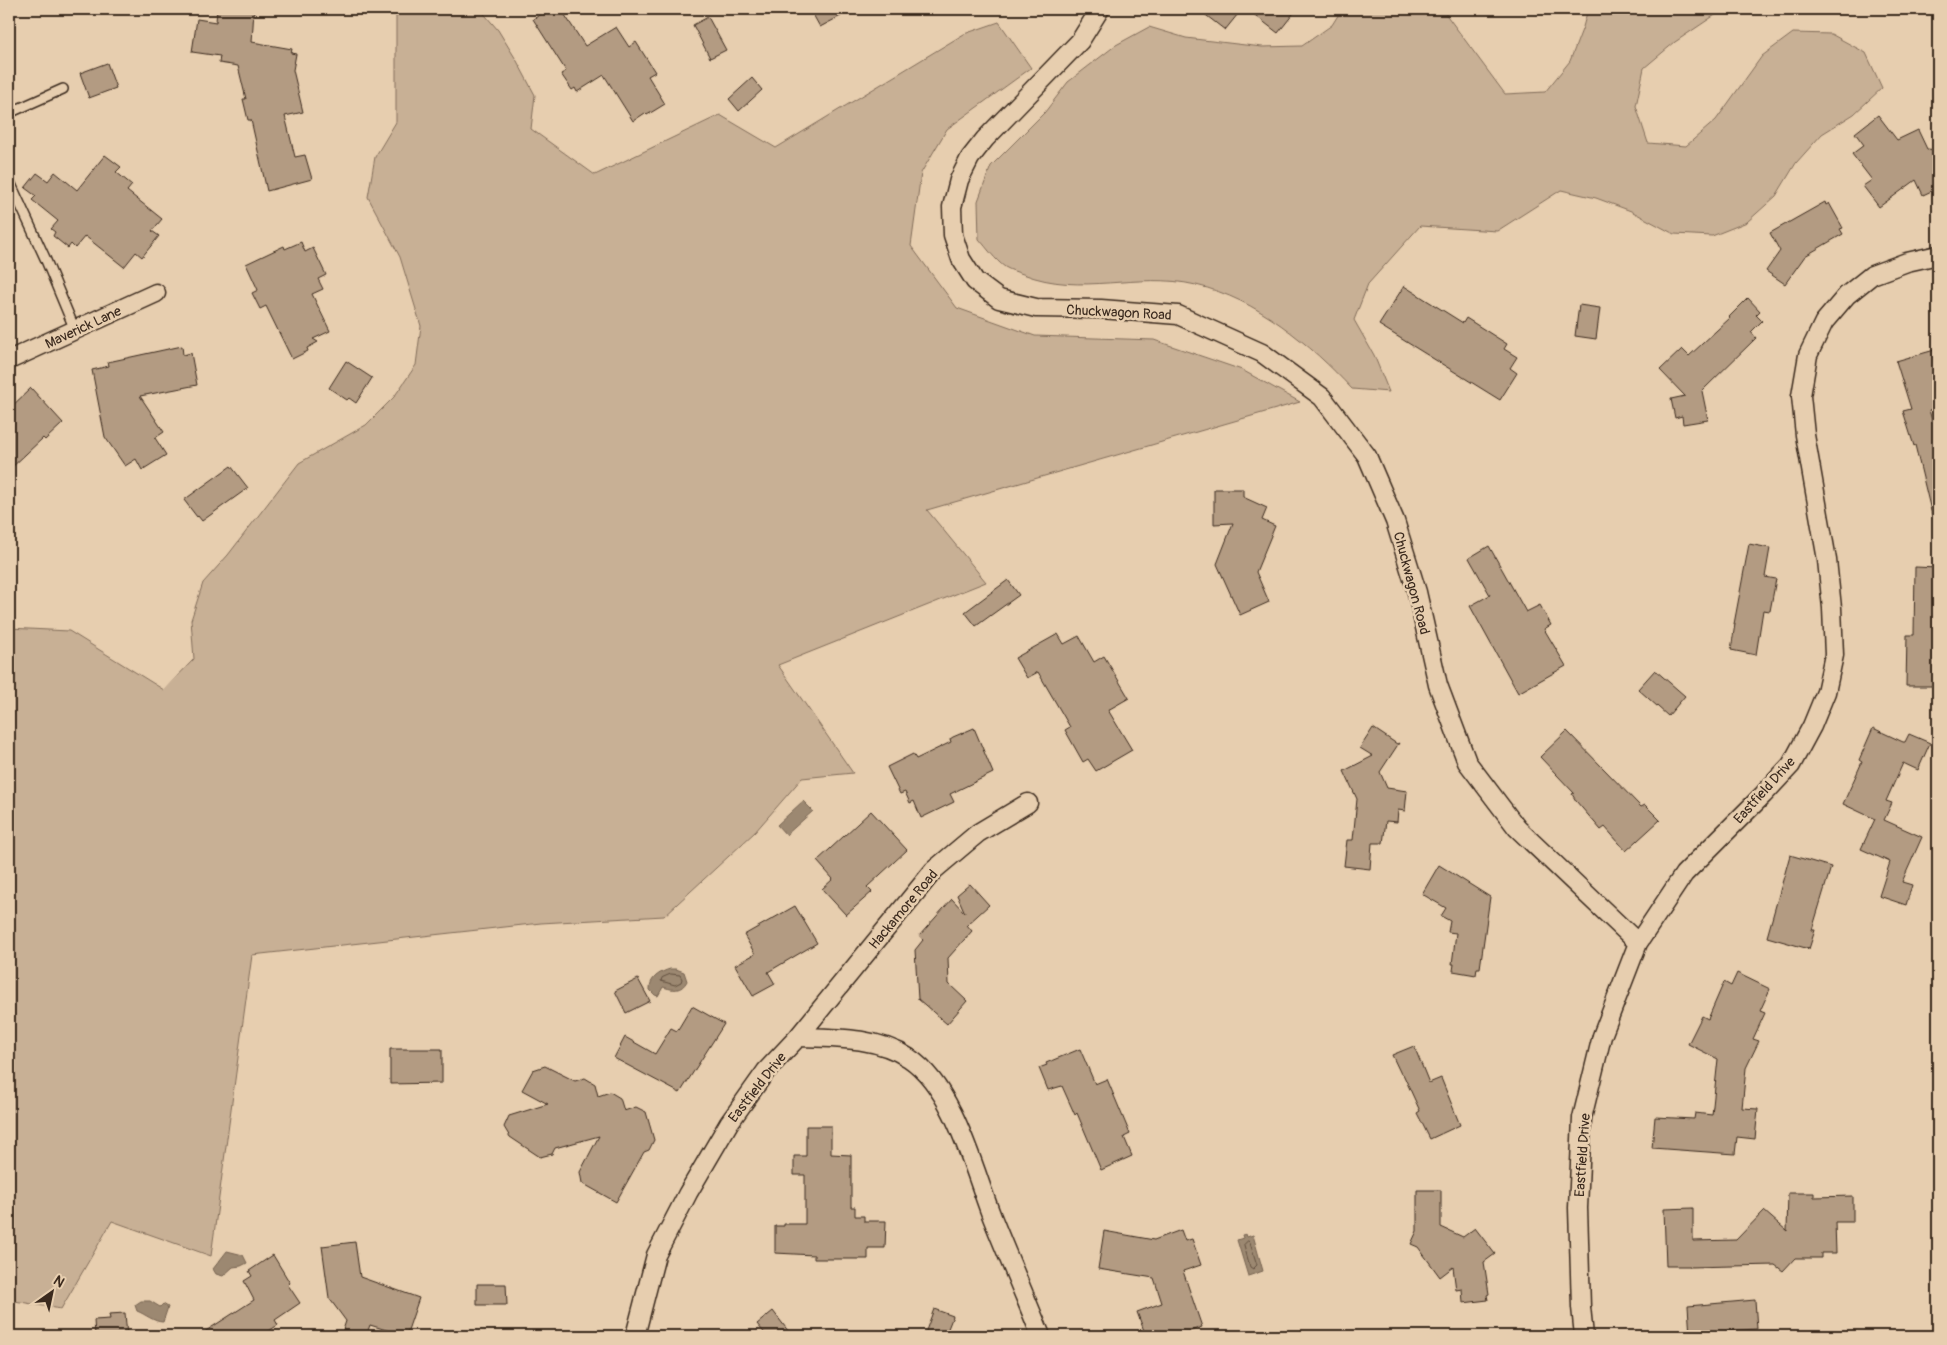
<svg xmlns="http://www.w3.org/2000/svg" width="1947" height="1345" viewBox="0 0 1947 1345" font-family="Pangolin,sans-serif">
  <rect width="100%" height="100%" fill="#e7ceaf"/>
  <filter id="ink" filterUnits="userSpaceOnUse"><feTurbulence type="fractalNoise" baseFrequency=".02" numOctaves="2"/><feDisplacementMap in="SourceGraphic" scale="10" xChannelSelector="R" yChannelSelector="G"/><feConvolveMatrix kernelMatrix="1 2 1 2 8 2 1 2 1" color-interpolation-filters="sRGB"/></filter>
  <g filter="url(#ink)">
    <path fill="#c8b095" stroke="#826d5a" d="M 396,9 L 480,9 L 498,30 L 517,61 L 535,95 L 531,129 L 595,175 L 720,115 L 776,148 L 964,34 L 999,22 L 1031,68 L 947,129 L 921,173 L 911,246 L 957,308 L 1035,336 L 1154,340 L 1242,370 L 1300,402 L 927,510 L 986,582 L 778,665 L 853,773 L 802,778 L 755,832 L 664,916 L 541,923 L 252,955 L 211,1256 L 112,1221 L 61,1309 L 9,1300 L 9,628 L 69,631 L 164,690 L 194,659 L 191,620 L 203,583 L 228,555 L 299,463 L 366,425 L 394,397 L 416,365 L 421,326 L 400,257 L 368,197 L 375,157 L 396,122 Z
      M 1342,9 L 1442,9 L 1505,94 L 1545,92 L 1570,61 L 1583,27 L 1588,9 L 1724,9 L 1675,42 L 1644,68 L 1636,106 L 1648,143 L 1686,146 L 1716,120 L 1762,56 L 1793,33 L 1831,34 L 1866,53 L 1882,88 L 1854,114 L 1822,134 L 1796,163 L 1776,196 L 1747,222 L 1712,236 L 1674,234 L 1631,211 L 1596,198 L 1561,190 L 1497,231 L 1420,226 L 1368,284 L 1354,320 L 1374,355 L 1389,392 L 1352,389 C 1310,344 1257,299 1196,285 C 1137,271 1082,297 1023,274 C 1017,272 1010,270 1005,267 C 995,260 987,248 979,239 L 978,201 L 991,166 L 1045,112 L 1068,82 L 1116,45 L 1149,27 L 1186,38 L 1262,47 L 1302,46 L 1332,25 Z"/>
    <path fill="#9c8871" stroke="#756250" d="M 803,801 L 813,811 L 786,835 L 777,825 Z
      M 670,969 L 676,969 L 684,972 L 687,981 C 681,992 673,990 663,987 L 658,996 L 655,995 L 650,990 C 649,978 660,972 670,969 Z
      M 1246,1234 L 1247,1237 L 1253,1235 L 1263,1271 L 1248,1276 L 1237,1240 L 1243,1238 L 1242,1235 Z
      M 227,1251 L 243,1255 L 247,1263 L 241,1266 L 233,1267 L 223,1276 L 216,1274 L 213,1269 Z
      M 141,1301 L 150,1301 L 160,1307 L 163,1304 L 168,1307 L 163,1322 C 154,1322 145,1314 137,1311 L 135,1305 Z"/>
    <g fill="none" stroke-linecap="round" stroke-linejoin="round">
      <path stroke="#62503f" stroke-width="1" d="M 671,974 L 680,975 L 682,979 L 681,982 L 675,985 L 661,981 L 662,978 Z
        M 1248,1241 L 1250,1243 L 1257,1265 L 1253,1269 L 1250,1267 L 1244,1245 Z"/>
    </g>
    <path fill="#b39b82" stroke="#3b2a1e" d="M 217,9 L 254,9 L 252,42 L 292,49 L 291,53 L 296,54 L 293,70 L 303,112 L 285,116 L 295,157 L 305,155 L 312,179 L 267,191 L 251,120 L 248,120 L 243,99 L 246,99 L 238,66 L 219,63 L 220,56 L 192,52 L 197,19 L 216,22 Z
      M 550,9 L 561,9 L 585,46 L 616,27 L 629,47 L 636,42 L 655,72 L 648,76 L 665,104 L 647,115 L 645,113 L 633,121 L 604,75 L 577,92 L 575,88 L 572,90 L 561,74 L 566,71 L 533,19 Z
      M 810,9 L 854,9 L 820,27 Z
      M 1198,9 L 1242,9 L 1225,30 Z
      M 1247,9 L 1297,9 L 1278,33 Z
      M 708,17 L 726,50 L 710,58 L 693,25 Z
      M 107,63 L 116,88 L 89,98 L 80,73 Z
      M 752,78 L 762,90 L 739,111 L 729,99 Z
      M 1878,115 L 1897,140 L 1918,130 L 1927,149 L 1938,150 L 1938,188 L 1923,195 L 1916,180 L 1879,207 L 1863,186 L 1872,180 L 1852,154 L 1864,145 L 1855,133 Z
      M 105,155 L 121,167 L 116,172 L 132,185 L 127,191 L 162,219 L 152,231 L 159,236 L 142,257 L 136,252 L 124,267 L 85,236 L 75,248 L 71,244 L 68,248 L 53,236 L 55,232 L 51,229 L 58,221 L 32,200 L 36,196 L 25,188 L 37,173 L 48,181 L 55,172 L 77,190 Z
      M 1825,202 L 1826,205 L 1829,203 L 1843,228 L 1840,229 L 1843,234 L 1805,256 L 1785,284 L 1766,271 L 1780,251 L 1770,233 Z
      M 301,242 L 305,252 L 313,248 L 326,275 L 318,279 L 323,289 L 312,294 L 330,331 L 313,339 L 318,342 L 307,348 L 308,351 L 292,359 L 266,306 L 260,309 L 252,293 L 258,290 L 246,264 L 284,246 L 285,249 Z
      M 1404,286 L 1463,323 L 1466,318 L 1507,344 L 1504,349 L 1517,357 L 1510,368 L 1517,373 L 1500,400 L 1379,325 Z
      M 1748,298 L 1760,311 L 1756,315 L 1762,321 L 1751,332 L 1756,338 L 1702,391 L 1708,420 L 1683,424 L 1682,416 L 1675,418 L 1671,399 L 1685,396 L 1660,370 L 1682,349 L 1689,356 L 1730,318 L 1729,317 Z
      M 1579,305 L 1600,308 L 1596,339 L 1575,336 Z
      M 182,346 L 183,355 L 191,353 L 197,385 L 140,396 L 164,432 L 155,438 L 166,455 L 142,470 L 136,459 L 125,466 L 105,437 L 92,370 L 109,366 L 108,362 Z
      M 1938,349 L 1938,408 L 1929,410 L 1938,440 L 1938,514 L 1932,515 L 1915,445 L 1914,446 L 1903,411 L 1911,409 L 1896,361 Z
      M 346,361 L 372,378 L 356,403 L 349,398 L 347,400 L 329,388 Z
      M 31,388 L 63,423 L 45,440 L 43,438 L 9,470 L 9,409 Z
      M 231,466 L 248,488 L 202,521 L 198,516 L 197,517 L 184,500 Z
      M 1214,489 L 1243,489 L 1243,497 L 1267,508 L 1262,520 L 1275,526 L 1256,572 L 1269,602 L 1240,615 L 1217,564 L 1233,523 L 1214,524 Z
      M 1749,544 L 1770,548 L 1765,577 L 1776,579 L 1770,611 L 1763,610 L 1756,655 L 1731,650 L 1735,624 L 1734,624 Z
      M 1489,546 L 1526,612 L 1540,605 L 1551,625 L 1544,629 L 1566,666 L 1518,693 L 1470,606 L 1490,595 L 1469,558 Z
      M 1915,567 L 1938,568 L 1938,686 L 1906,686 L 1907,635 L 1914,635 Z
      M 1008,580 L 1019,595 L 976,626 L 965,612 Z
      M 1058,634 L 1064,644 L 1079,636 L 1094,662 L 1104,656 L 1129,698 L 1108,710 L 1132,750 L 1096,771 L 1088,759 L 1083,762 L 1065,730 L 1070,727 L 1038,672 L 1027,678 L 1015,658 Z
      M 1655,670 L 1685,696 L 1668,716 L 1638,689 Z
      M 974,728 L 993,773 L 950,794 L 954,802 L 921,818 L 914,801 L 910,803 L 905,792 L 900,794 L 887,767 L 913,754 L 916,759 L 951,742 L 950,739 L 953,737 Z
      M 1373,728 L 1397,744 L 1399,743 L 1380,772 L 1387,788 L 1407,791 L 1405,811 L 1398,810 L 1397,822 L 1386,821 L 1383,843 L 1372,843 L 1370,869 L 1344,866 L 1347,840 L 1353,840 L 1357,799 L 1344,771 L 1373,756 L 1360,748 Z
      M 1873,728 L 1903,742 L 1905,742 L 1909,734 L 1930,743 L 1918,770 L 1903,763 L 1886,801 L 1892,803 L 1884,820 L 1922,837 L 1902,882 L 1912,885 L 1906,905 L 1879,896 L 1890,862 L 1861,849 L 1875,819 L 1843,804 L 1862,762 L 1859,760 Z
      M 1567,731 L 1641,807 L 1645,805 L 1660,820 L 1626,851 L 1605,827 L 1601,830 L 1576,801 L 1572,794 L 1574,793 L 1540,757 Z
      M 871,811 L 907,850 L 867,887 L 872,892 L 846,915 L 822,889 L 833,879 L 817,861 Z
      M 1790,855 L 1831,867 L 1812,930 L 1815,930 L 1809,949 L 1767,937 Z
      M 1439,865 L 1490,897 L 1480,968 L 1477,968 L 1476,975 L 1453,971 L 1454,964 L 1452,964 L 1456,933 L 1448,932 L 1450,921 L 1441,916 L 1446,908 L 1422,894 Z
      M 970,884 L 989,905 L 967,925 L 972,931 L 948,958 L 949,984 L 967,1001 L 947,1024 L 918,999 L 915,950 L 923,940 L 919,936 L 952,899 L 965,913 L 957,895 Z
      M 795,906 L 817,943 L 768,972 L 775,984 L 753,996 L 735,965 L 755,954 L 744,935 Z
      M 1737,973 L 1770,989 L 1760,1011 L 1765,1013 L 1753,1039 L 1759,1041 L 1746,1068 L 1742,1108 L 1758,1109 L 1755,1139 L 1737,1137 L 1735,1154 L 1652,1148 L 1655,1117 L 1694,1119 L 1695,1113 L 1712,1115 L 1718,1059 L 1688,1044 L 1702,1016 L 1708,1019 L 1724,982 L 1731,986 Z
      M 638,979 L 650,1001 L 626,1013 L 615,991 Z
      M 692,1006 L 724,1024 L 680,1093 L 614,1058 L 625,1037 L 655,1054 L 671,1028 L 677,1031 Z
      M 1414,1046 L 1429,1083 L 1441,1078 L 1460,1125 L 1430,1139 L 1417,1113 L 1420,1111 L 1403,1074 L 1401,1074 L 1392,1055 Z
      M 390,1049 L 442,1049 L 442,1083 L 390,1084 Z
      M 1080,1049 L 1095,1084 L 1107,1079 L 1130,1134 L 1124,1137 L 1132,1156 L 1101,1170 L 1077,1113 L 1075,1115 L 1062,1086 L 1048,1090 L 1039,1068 L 1047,1065 L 1046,1063 Z
      M 545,1066 L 575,1081 L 585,1078 L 595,1084 L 598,1096 L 610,1092 L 620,1098 L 624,1111 L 636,1107 L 646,1112 L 654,1140 L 649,1150 L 644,1152 L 616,1202 L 582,1183 L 580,1172 L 599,1136 L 555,1148 L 552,1154 L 540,1157 L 510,1137 L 504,1127 L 509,1116 L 548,1104 L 522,1090 L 533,1070 Z
      M 806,1126 L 831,1126 L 831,1154 L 851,1155 L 851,1207 L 855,1207 L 855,1216 L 864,1216 L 864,1221 L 886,1221 L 885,1248 L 868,1248 L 868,1259 L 814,1259 L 814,1255 L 775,1253 L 775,1226 L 784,1226 L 784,1224 L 805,1224 L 805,1175 L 794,1175 L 794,1156 L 806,1156 Z
      M 1417,1190 L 1441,1190 L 1441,1227 L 1463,1237 L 1475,1228 L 1495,1254 L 1484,1262 L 1489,1294 L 1487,1295 L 1488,1300 L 1463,1303 L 1462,1289 L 1456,1290 L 1453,1267 L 1440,1277 L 1418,1247 L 1411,1244 L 1417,1231 Z
      M 1788,1193 L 1814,1193 L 1814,1197 L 1853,1196 L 1853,1222 L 1835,1222 L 1836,1253 L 1821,1253 L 1821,1258 L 1795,1258 L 1783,1271 L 1775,1265 L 1690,1267 L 1690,1266 L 1666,1266 L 1664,1209 L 1693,1208 L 1693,1241 L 1736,1240 L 1764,1211 L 1787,1231 Z
      M 1181,1230 L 1185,1241 L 1192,1239 L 1201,1265 L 1183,1271 L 1202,1327 L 1176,1336 L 1146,1336 L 1137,1312 L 1162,1303 L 1154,1278 L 1098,1269 L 1104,1231 L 1154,1240 Z
      M 355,1242 L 360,1277 L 419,1298 L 406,1336 L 370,1325 L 366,1336 L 341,1336 L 346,1321 L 329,1298 L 322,1246 Z
      M 273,1255 L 290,1283 L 288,1285 L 300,1303 L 275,1320 L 278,1325 L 261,1336 L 198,1336 L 254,1300 L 244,1281 L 252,1276 L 249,1271 Z
      M 477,1284 L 506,1284 L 507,1305 L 477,1305 Z
      M 1755,1300 L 1757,1329 L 1725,1331 L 1725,1336 L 1690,1336 L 1688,1306 Z
      M 934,1309 L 953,1316 L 945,1336 L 924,1336 Z
      M 773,1311 L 792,1336 L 767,1336 L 757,1324 Z
      M 125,1313 L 127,1336 L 95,1336 L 94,1320 L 110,1319 L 109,1314 Z"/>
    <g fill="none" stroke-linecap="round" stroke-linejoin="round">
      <g stroke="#3b2a1e" stroke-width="12">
        <path id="lane" d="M 9,113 L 63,89
          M 9,180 L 45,258 L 75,330"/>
      </g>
      <g stroke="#3b2a1e" stroke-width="21">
        <path id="street" d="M 1100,9 L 1080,41 L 985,139 L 970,158 L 959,180 L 952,207 L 953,235 L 961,259 L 975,281 L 999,299 L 1036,308 L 1101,309 L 1178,315 L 1262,353 L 1322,397 L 1367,456 L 1395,521 L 1417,592 L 1438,685 L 1467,762 L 1517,828 L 1638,943
          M 9,360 L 156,293
          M 798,1037 C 835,1038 877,1037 909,1058 C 954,1088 973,1168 992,1217 C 1008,1257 1025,1296 1041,1336
          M 635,1336 L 656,1255 L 688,1193 L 729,1123 L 766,1071 L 798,1037 L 934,870 L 978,833 L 1028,803
          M 1584,1336 L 1581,1307 L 1578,1208 L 1582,1118 L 1602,1036 L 1638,943 L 1684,874 L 1763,795 L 1791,765 L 1812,726 L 1826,692 L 1834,655 L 1832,608 L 1827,560 L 1805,435 L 1801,396 L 1808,355 L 1824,322 L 1847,295 L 1872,275 L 1907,262 L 1938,255"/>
      </g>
      <use href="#lane" stroke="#e7ceaf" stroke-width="9"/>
      <use href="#street" stroke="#e7ceaf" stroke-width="18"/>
    </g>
  </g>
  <g text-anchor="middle" stroke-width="5" stroke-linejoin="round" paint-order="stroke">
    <g font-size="14" fill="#3b2a1e" stroke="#e7ceaf">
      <text transform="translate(1119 312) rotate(3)" y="5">Chuckwagon Road</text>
      <text transform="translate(83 327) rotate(-25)" y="5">Maverick Lane</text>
      <text transform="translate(1412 583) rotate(75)" y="5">Chuckwagon Road</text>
      <text transform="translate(1764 790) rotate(-48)" y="5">Eastfield Drive</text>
      <text transform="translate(903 909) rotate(-50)" y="5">Hackamore Road</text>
      <text transform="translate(757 1087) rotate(-52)" y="5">Eastfield Drive</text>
      <text transform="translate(1582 1155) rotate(-86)" y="5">Eastfield Drive</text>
    </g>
  </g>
  <rect width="1947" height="1345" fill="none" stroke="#e7ceaf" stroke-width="30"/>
  <rect x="15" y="15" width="1917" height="1315" fill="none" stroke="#3b2a1e" stroke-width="2" filter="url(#ink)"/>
  <g transform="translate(52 1292) rotate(33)" stroke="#e7ceaf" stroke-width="4" paint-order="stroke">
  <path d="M0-4L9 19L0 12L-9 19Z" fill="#3b2a1e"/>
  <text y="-8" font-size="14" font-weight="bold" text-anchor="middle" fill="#3b2a1e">N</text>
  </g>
</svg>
